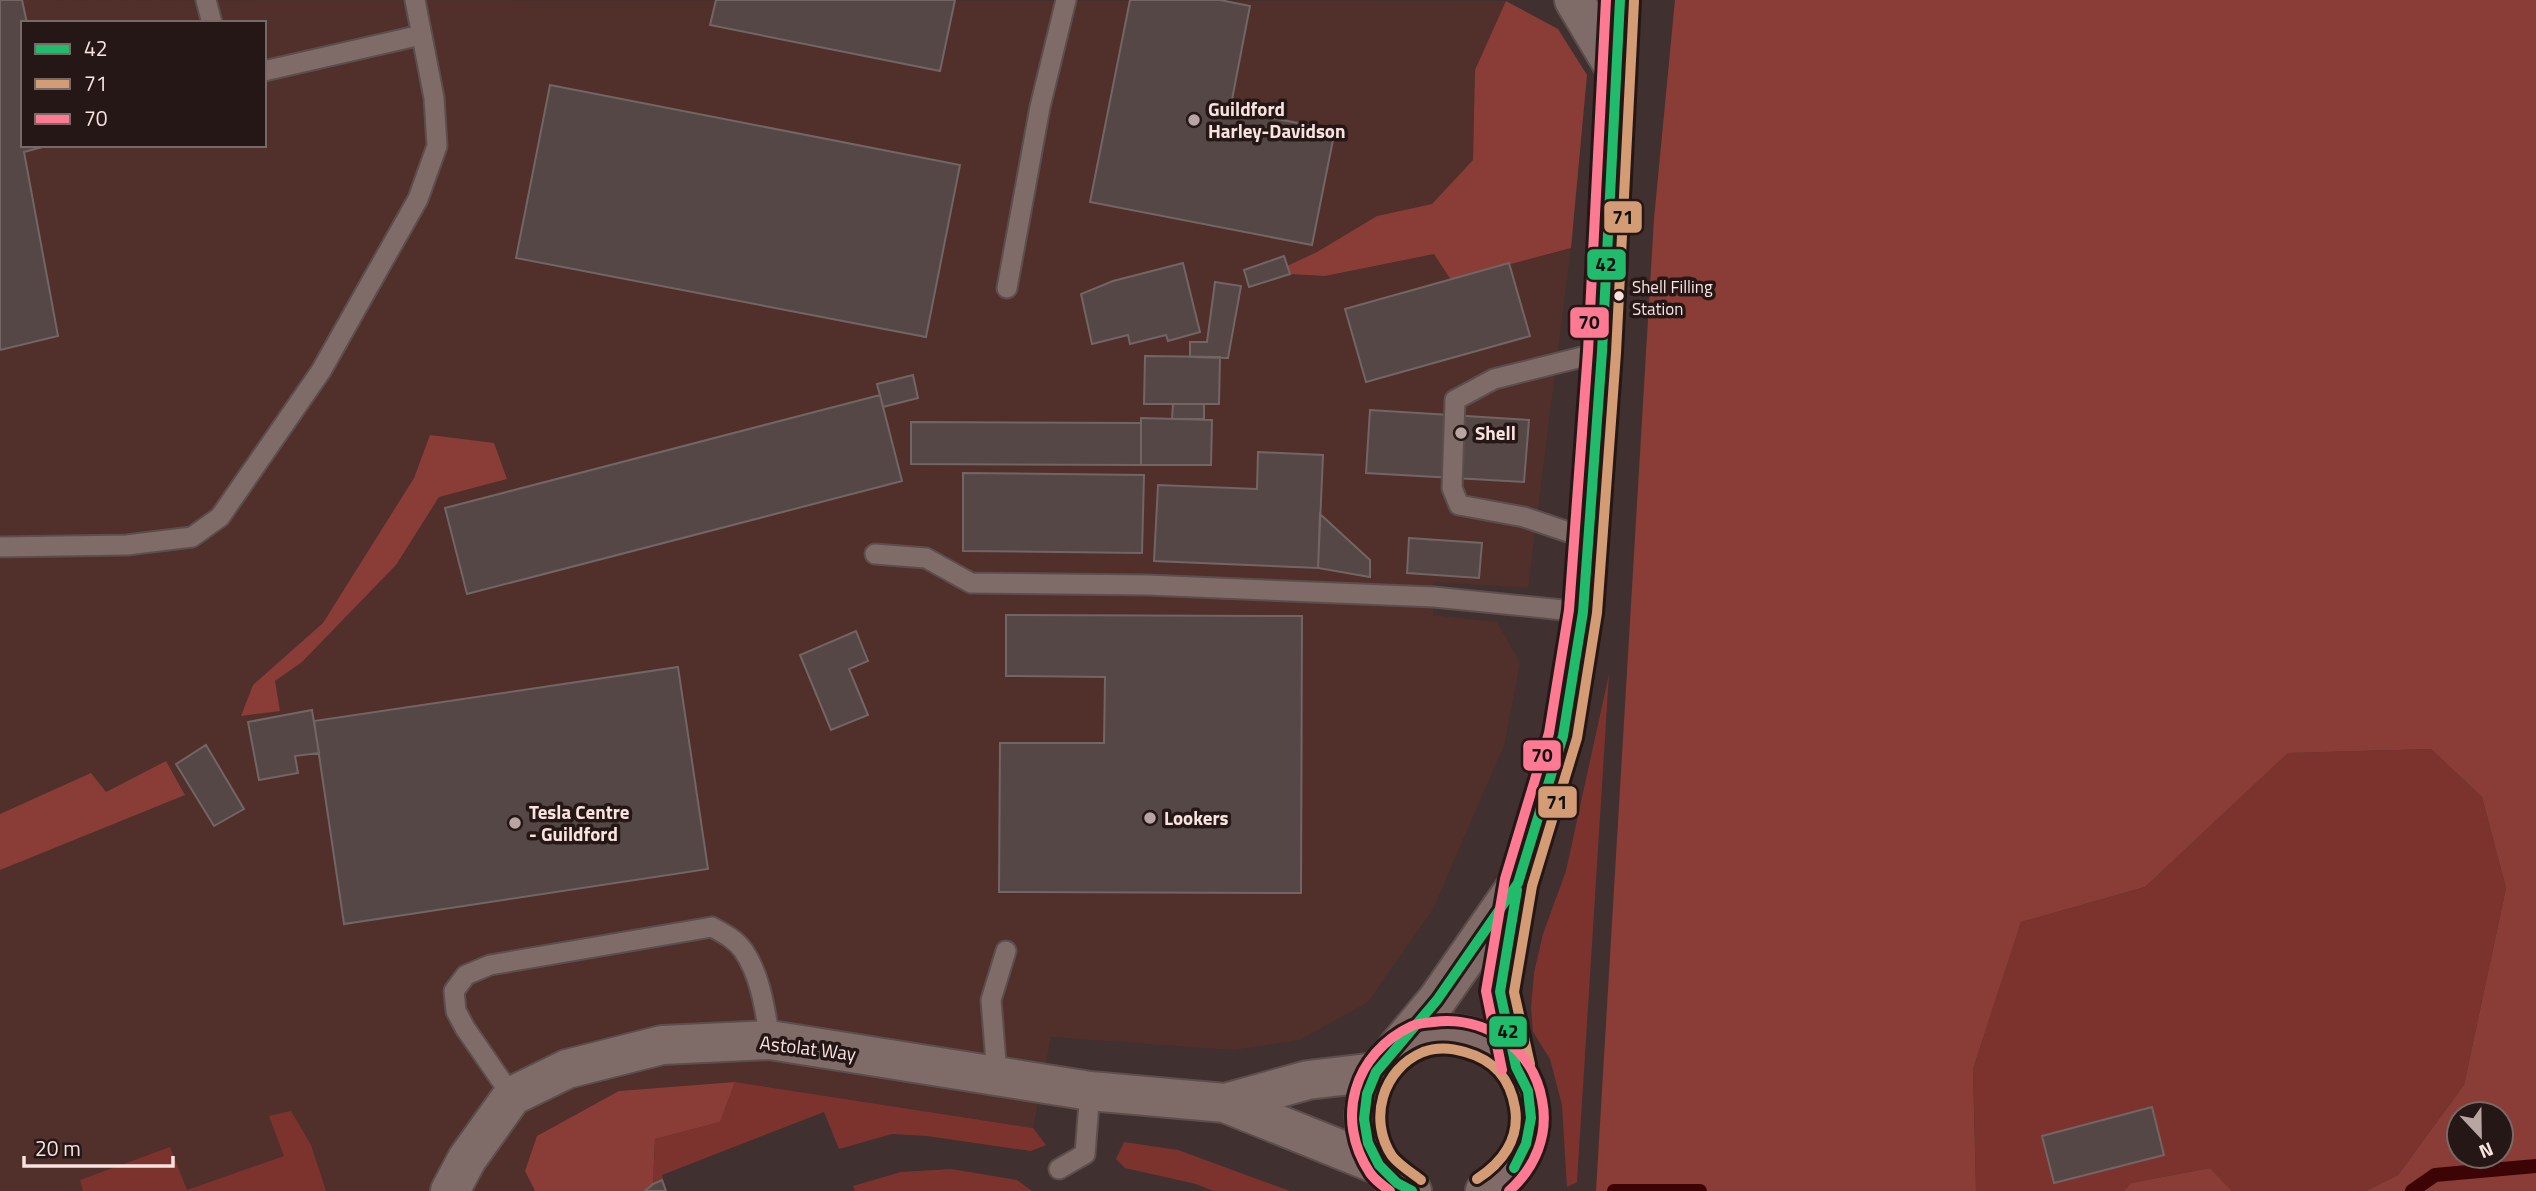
<svg xmlns="http://www.w3.org/2000/svg" width="2536" height="1191" viewBox="0 0 2536 1191" font-family="'Titillium Web',sans-serif">
  <rect width="100%" height="100%" fill="#40302f"/>
  <path fill="#512f2b" fill-rule="evenodd" d="M 0,0 L 1506,1 L 1475,70 L 1473,160 L 1432,204 L 1377,216 L 1317,252 L 1287,266 L 1325,276 L 1434,254 L 1451,279 L 1571,248 L 1528,588 L 1435,582 L 1433,615 L 1497,622 L 1520,662 L 1505,743 L 1433,909 L 1368,1002 L 1300,1040 L 1233,1050 L 1051,1037 L 1033,1128 L 735,1082 L 620,1091 L 525,1171 L 535,1191 L 0,1191 L 0,870 L 185,794 L 166,761 L 106,792 L 0,814 ZM 23,23 L 264,23 L 264,145 L 23,145 ZM 430,436 L 507,479 L 439,497 L 396,565 L 302,662 L 275,681 L 253,685 L 323,623 L 414,478 Z"/>
  <path fill="#7c332e" d="M 1609,674 L 1577,1182 L 1567,1187 L 1562,1105 L 1550,1059 L 1533,1032 L 1531,1008 L 1534,973 L 1543,934 L 1566,871 Z
    M 2431,749 L 2482,797 L 2506,888 L 2464,1085 L 2398,1175 L 2366,1191 L 2232,1191 L 2210,1168 L 2131,1183 L 2124,1191 L 1976,1191 L 1973,1069 L 2021,922 L 2145,887 L 2288,753 Z
    M 735,1082 L 1033,1128 L 1046,1145 L 1031,1151 L 927,1136 L 892,1134 L 839,1149 L 824,1112 L 662,1175 L 666,1191 L 645,1191 L 653,1184 L 655,1139 L 720,1122 Z
    M 291,1111 L 311,1145 L 326,1191 L 83,1191 L 80,1180 L 170,1147 L 187,1190 L 284,1156 L 269,1116 Z
    M 1124,1142 L 1178,1150 L 1290,1191 L 1213,1191 L 1196,1184 L 1125,1168 L 1116,1159 Z
    M 951,1169 L 1017,1180 L 1032,1191 L 855,1191 L 853,1186 L 901,1172 Z"/>
  <path fill="#8a3d37" fill-rule="evenodd" d="M 1675,0 L 2536,0 L 2536,1191 L 2366,1191 L 2398,1175 L 2464,1085 L 2506,888 L 2482,797 L 2431,749 L 2288,753 L 2145,887 L 2021,922 L 1973,1069 L 1976,1191 L 1596,1191 L 1654,219 ZM 2459,1114 L 2501,1114 L 2501,1156 L 2459,1156 Z
    M 1506,1 L 1558,29 L 1587,75 L 1571,248 L 1451,280 L 1434,254 L 1325,276 L 1290,274 L 1287,266 L 1317,252 L 1377,216 L 1432,204 L 1473,160 L 1475,70 Z
    M 430,435 L 494,443 L 507,479 L 439,497 L 396,565 L 302,662 L 275,681 L 280,711 L 241,716 L 253,685 L 323,623 L 414,478 Z
    M 166,761 L 185,795 L 0,870 L 0,814 L 91,773 L 106,792 Z
    M 735,1082 L 720,1122 L 655,1139 L 653,1184 L 645,1191 L 535,1191 L 525,1171 L 537,1136 L 619,1091 Z
    M 2210,1168 L 2232,1191 L 2124,1191 L 2131,1183 Z"/>
  <g fill="none" stroke-linecap="round" stroke-linejoin="round">
    <path stroke="#3c0405" stroke-width="14" d="M 1614,1191 L 1700,1191
      M 2412,1191 L 2435,1175 L 2536,1166"/>
  </g>
  <path fill="#554746" stroke="#736564" stroke-width="2" d="M 0,0 L 22,0 L 27,23 L 23,23 L 23,145 L 50,145 L 24,152 L 58,336 L 0,350 Z
    M 716,0 L 955,0 L 940,71 L 710,25 Z
    M 1130,0 L 1220,0 L 1250,6 L 1230,110 L 1335,130 L 1312,245 L 1090,202 Z
    M 550,85 L 960,165 L 926,337 L 516,258 Z
    M 1284,256 L 1290,274 L 1249,287 L 1244,270 Z
    M 1183,263 L 1200,332 L 1168,341 L 1166,335 L 1130,344 L 1128,335 L 1092,344 L 1081,294 L 1113,281 Z
    M 1509,263 L 1530,336 L 1366,382 L 1345,309 Z
    M 1215,282 L 1241,286 L 1228,358 L 1190,357 L 1190,342 L 1207,342 Z
    M 1145,356 L 1220,357 L 1219,404 L 1144,404 Z
    M 913,375 L 918,398 L 883,407 L 877,384 Z
    M 880,395 L 902,481 L 467,594 L 445,508 Z
    M 1173,404 L 1204,404 L 1204,419 L 1172,419 Z
    M 1370,410 L 1529,420 L 1524,482 L 1366,473 Z
    M 1141,418 L 1212,420 L 1211,465 L 1141,465 Z
    M 911,422 L 1141,423 L 1141,465 L 911,464 Z
    M 1258,452 L 1323,455 L 1318,568 L 1154,561 L 1158,485 L 1257,489 Z
    M 963,473 L 1144,475 L 1142,553 L 963,551 Z
    M 1320,514 L 1370,560 L 1370,577 L 1318,568 Z
    M 1409,538 L 1482,543 L 1479,578 L 1407,573 Z
    M 1006,615 L 1302,616 L 1301,893 L 999,892 L 1000,743 L 1104,743 L 1105,677 L 1006,676 Z
    M 856,631 L 868,661 L 849,669 L 868,715 L 831,730 L 800,655 Z
    M 678,667 L 708,869 L 344,924 L 314,721 Z
    M 312,710 L 319,753 L 295,756 L 298,773 L 259,780 L 248,722 Z
    M 206,745 L 244,809 L 214,826 L 176,764 Z
    M 2152,1107 L 2164,1155 L 2054,1183 L 2042,1136 Z
    M 662,1180 L 666,1191 L 645,1191 L 653,1184 Z"/>
  <g fill="none" stroke-linecap="round" stroke-linejoin="round">
    <g stroke="#5c4e4d" stroke-width="23">
      <path id="lane" d="M 206,0 L 212,23
        M 264,71 L 421,35
        M 1007,288 L 1040,107 L 1066,0
        M 1589,539 L 1524,517 L 1459,505 L 1452,488 L 1455,400 L 1494,379 L 1602,352
        M 0,547 L 127,545 L 192,537 L 220,517 L 321,371 L 418,199 L 437,146 L 434,98 L 415,0
        M 875,554 L 926,558 L 971,583 L 1147,585 L 1434,597 L 1583,612
        M 997,1075 L 991,1000 L 1006,951
        M 512,1096 L 465,1028 L 456,1011 L 454,991 L 466,975 L 490,965 L 712,927 C 723,933 735,939 743,950 C 761,976 765,1010 770,1040
        M 1059,1169 L 1085,1154 L 1090,1091"/>
    </g>
    <g stroke="#5c4e4d" stroke-width="42">
      <path id="street" d="M 1574,0 L 1617,72
        M 1225,1103 L 1308,1080 L 1376,1072
        M 450,1191 L 467,1159 L 512,1096 L 567,1069 L 662,1045 L 770,1040 L 1090,1091 L 1225,1103 L 1379,1165"/>
    </g>
    <g stroke="#5c4e4d" stroke-width="42">
      <path id="primary" d="M 1397,1048 L 1437,1000 L 1513,891
        M 1516,1067 L 1500,992 L 1518,883 L 1563,736 L 1583,612 L 1602,352 L 1620,0
        M 1412,1191 C 1311,1135 1388,994 1487,1044 C 1514,1057 1527,1083 1530,1112 C 1534,1145 1512,1175 1485,1191"/>
    </g>
    <use href="#lane" stroke="#7f6b68" stroke-width="19"/>
    <use href="#street" stroke="#7f6b68" stroke-width="38"/>
    <use href="#primary" stroke="#816b68" stroke-width="38"/>
    <g stroke="#251715" stroke-width="16">
      <path id="bus-1" d="M 1514,1168 L 1526,1144 L 1531,1118 L 1528,1091 L 1516,1067 L 1500,992 L 1517,890
        M 1412,1191 L 1397,1183 L 1379,1165 L 1368,1143 L 1364,1119 L 1367,1094 L 1376,1072 L 1437,1000 L 1518,883 L 1563,736 L 1583,612 L 1602,352 L 1620,0"/>
    </g>
    <g stroke="#251715" stroke-width="16">
      <path id="bus-2" d="M 1530,1064 L 1514,992 L 1532,886 L 1577,738 L 1597,613 L 1616,353 L 1634,1
        M 1421,1180 C 1412,1173 1399,1165 1392,1156 C 1368,1120 1382,1069 1423,1052 C 1436,1047 1452,1048 1465,1052 C 1494,1060 1510,1078 1515,1108 C 1520,1139 1502,1163 1477,1179"/>
    </g>
    <g stroke="#251715" stroke-width="16">
      <path id="bus-3" d="M 1502,1070 L 1486,991 L 1505,879 L 1549,733 L 1569,610 L 1588,351 L 1606,0
        M 1390,1191 C 1383,1186 1375,1180 1370,1173 C 1334,1119 1354,1053 1412,1026 C 1419,1023 1426,1023 1433,1022 C 1485,1015 1533,1048 1542,1100 C 1549,1135 1535,1168 1509,1191"/>
    </g>
    <use href="#bus-1" stroke="#20bc6c" stroke-width="10"/>
    <use href="#bus-2" stroke="#d39c74" stroke-width="10"/>
    <use href="#bus-3" stroke="#fe7a93" stroke-width="10"/>
  </g>
  <g fill="#b8a4a2" stroke="#251715" stroke-width="2.5">
    <circle cx="1194" cy="120" r="7"/>
    <circle cx="1461" cy="433" r="7"/>
    <circle cx="1150" cy="818" r="7"/>
    <circle cx="515" cy="823" r="7"/>
  </g>
  <circle fill="#f8e3e0" stroke="#251715" stroke-width="2.5" cx="1619" cy="296" r="6"/>
  <g text-anchor="middle" stroke-width="7" stroke-linejoin="round" paint-order="stroke">
    <g font-size="17" fill="#f8e3e0" stroke="#251715" text-anchor="start">
      <text x="1632" y="293">Shell Filling<tspan x="1632" dy="22">Station</tspan></text>
    </g>
    <g font-size="19" font-weight="bold" fill="#f8e3e0" stroke="#251715" text-anchor="start">
      <text x="1208" y="116">Guildford<tspan x="1208" dy="22">Harley-Davidson</tspan></text>
      <text x="1475" y="440">Shell</text>
      <text x="529" y="819">Tesla Centre<tspan x="529" dy="22">- Guildford</tspan></text>
      <text x="1164" y="825">Lookers</text>
    </g>
    <g font-size="19" fill="#f8e3e0" stroke="#251715">
      <text transform="translate(808 1048) rotate(7)" y="7">Astolat Way</text>
    </g>
  </g>
  <g stroke="#251715" stroke-width="2.5">
    <rect x="1603" y="200" width="40" height="34" rx="7" fill="#d39c74"/>
    <rect x="1586" y="248" width="41" height="33" rx="7" fill="#20bc6c"/>
    <rect x="1569" y="306" width="41" height="33" rx="7" fill="#fe7a93"/>
    <rect x="1522" y="739" width="40" height="33" rx="7" fill="#fe7a93"/>
    <rect x="1537" y="785" width="41" height="34" rx="7" fill="#d39c74"/>
    <rect x="1488" y="1015" width="40" height="33" rx="7" fill="#20bc6c"/>
  </g>
  <g font-size="19" text-anchor="middle" font-weight="bold" fill="#111">
    <text x="1623" y="224">71</text>
    <text x="1606" y="271">42</text>
    <text x="1589" y="329">70</text>
    <text x="1542" y="762">70</text>
    <text x="1557" y="809">71</text>
    <text x="1508" y="1038">42</text>
  </g>
  <rect x="21" y="21" width="245" height="126" fill="#251715" stroke="#796966" stroke-width="2"/>
  <rect x="35" y="44" width="35" height="10" fill="#20bc6c" stroke="#796966" stroke-width="2"/>
  <text x="84" y="56" font-size="21" fill="#f8e3e0">42</text>
  <rect x="35" y="79" width="35" height="10" fill="#d39c74" stroke="#796966" stroke-width="2"/>
  <text x="84" y="91" font-size="21" fill="#f8e3e0">71</text>
  <rect x="35" y="114" width="35" height="10" fill="#fe7a93" stroke="#796966" stroke-width="2"/>
  <text x="84" y="126" font-size="21" fill="#f8e3e0">70</text>
  <g transform="translate(2480 1135) rotate(158)"><circle r="33" fill="#251715" stroke="#796966" stroke-width="2"/>
  <path d="M0-5L12 26L0 18L-12 26Z" fill="#b8a4a2"/>
  <text y="-10" font-size="19" font-weight="bold" text-anchor="middle" fill="#f8e3e0">N</text>
  </g>
  <path d="M24 1156v10h149v-10" fill="none" stroke="#f8e3e0" stroke-width="3.5"/>
  <text x="35" y="1156" font-size="21" fill="#f8e3e0" stroke="#251715" stroke-width="5" paint-order="stroke">20 m</text>
</svg>
